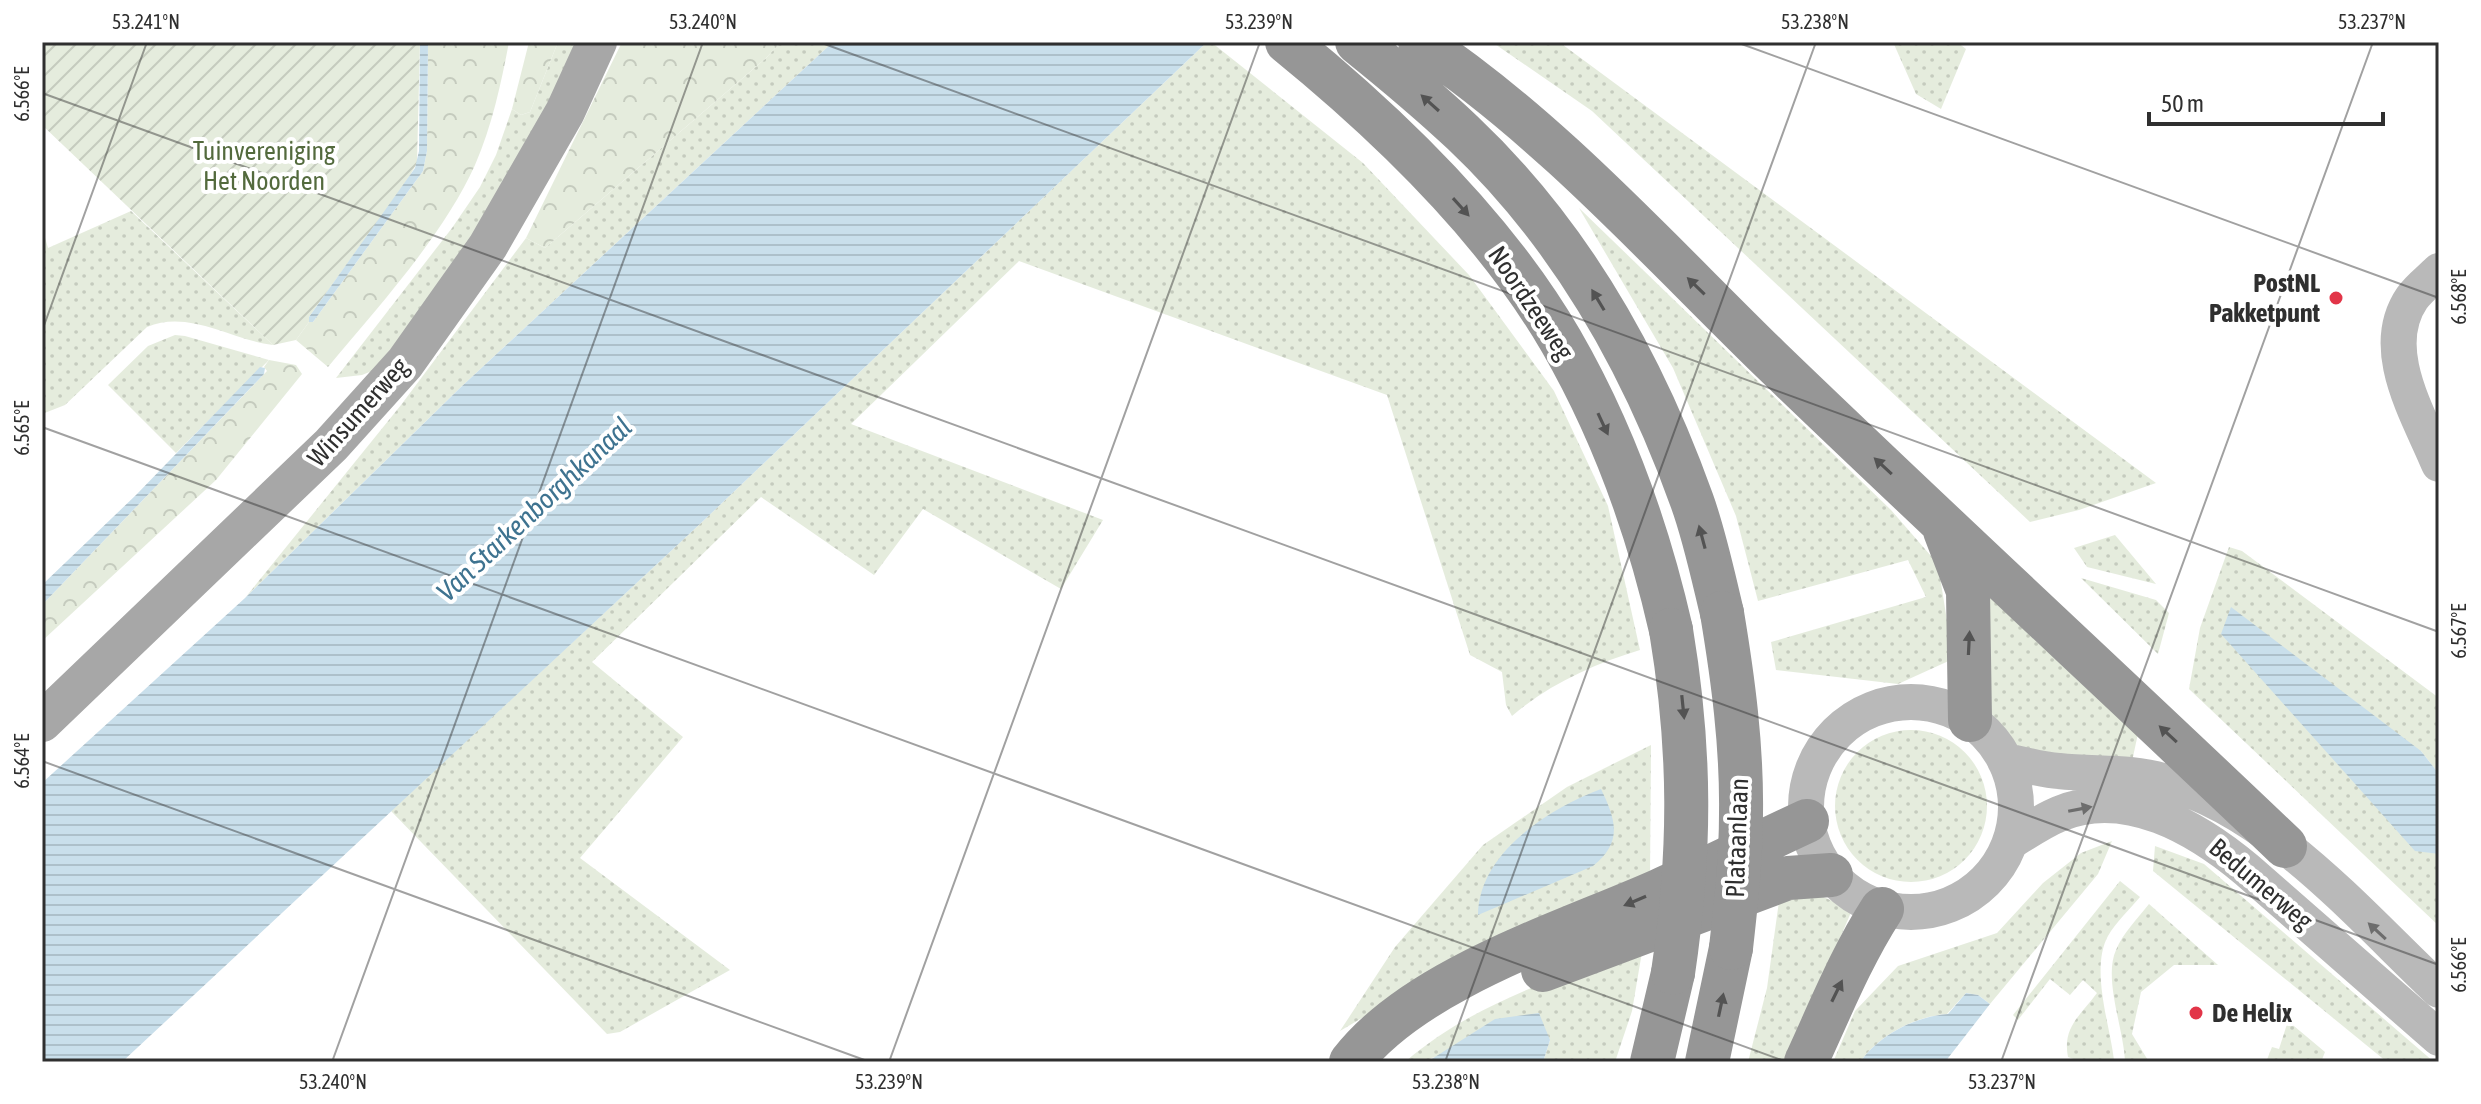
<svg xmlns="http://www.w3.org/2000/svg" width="2481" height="1104" viewBox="0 0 2481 1104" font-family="'Asap Condensed',sans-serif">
  <defs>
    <pattern id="grass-dots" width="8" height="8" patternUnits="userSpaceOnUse" patternTransform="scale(2)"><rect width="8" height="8" fill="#e5ecdd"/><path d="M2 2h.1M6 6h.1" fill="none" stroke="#c5cbbe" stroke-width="1.8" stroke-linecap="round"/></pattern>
    <pattern id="forest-crowns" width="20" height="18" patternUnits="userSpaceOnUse" patternTransform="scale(2)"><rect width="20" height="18" fill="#e5ecdd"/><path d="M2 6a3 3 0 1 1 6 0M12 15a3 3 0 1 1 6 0" fill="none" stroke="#c5cbbe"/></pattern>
    <pattern id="garden-furrows" width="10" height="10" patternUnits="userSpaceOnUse" patternTransform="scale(2)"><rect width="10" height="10" fill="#e5ecdd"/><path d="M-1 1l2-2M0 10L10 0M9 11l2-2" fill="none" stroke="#c5cbbe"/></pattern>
    <pattern id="water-rules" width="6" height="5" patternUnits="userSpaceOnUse" patternTransform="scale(2)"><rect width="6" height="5" fill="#c9dfeb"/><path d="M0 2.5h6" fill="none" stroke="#adc0ca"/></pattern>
  </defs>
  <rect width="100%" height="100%" fill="#fff"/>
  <path fill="url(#grass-dots)" d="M 558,42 L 580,42 L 521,160 L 420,315 L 372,371 L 362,375 L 336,378 L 452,228 L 480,187 L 496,155 L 512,109 L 521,115 L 530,112 Z
    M 781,42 L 833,42 L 461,387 L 245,598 L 401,405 L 526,238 L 545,248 L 765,59 Z
    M 1207,42 L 1211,42 L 1363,163 L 1469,275 L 1554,391 L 1608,506 L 1640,650 C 1594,664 1549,684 1512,716 L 1506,705 L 1502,672 L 1470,655 L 1387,395 L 1019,261 L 851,424 L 1103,520 L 1061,589 L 923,509 L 874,575 L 761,497 L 592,662 L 683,737 L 580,858 L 730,970 L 620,1032 L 607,1034 L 391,811 L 701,523 Z
    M 1492,42 L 1559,42 L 2156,483 L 2079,510 L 2030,522 L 1592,111 Z
    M 1893,42 L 1957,42 L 1966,49 L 1941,109 L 1916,94 Z
    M 1579,208 L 1891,510 L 1938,564 L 1953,659 L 1898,684 L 1776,670 L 1771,642 L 1926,597 L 1908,560 L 1758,601 L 1736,516 L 1673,368 Z
    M 131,211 L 273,345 C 231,340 189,309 147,327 L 65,405 L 42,414 L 42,227 L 48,248 Z
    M 175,335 L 185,336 L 269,360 L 176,453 L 108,385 L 148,346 Z
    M 2115,535 L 2156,584 L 2087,567 L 2074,548 Z
    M 2229,547 L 2242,551 L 2439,698 L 2439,774 L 2421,751 L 2415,850 L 2439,854 L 2439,926 L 2189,689 L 2200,628 Z
    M 1980,577 L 2139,729 L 2131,766 L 2014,747 L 1990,714 Z
    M 2081,578 L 2156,600 L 2169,613 L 2158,654 Z
    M1835 806a76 76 0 1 1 152 0a76 76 0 1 1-152 0Z
    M 1651,745 L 1650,879 L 1483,946 L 1340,1031 L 1395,947 L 1483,845 L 1567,787 Z
    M 2112,841 L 2098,874 L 1990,1004 L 1978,995 L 1966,993 L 1947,1014 C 1913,1017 1880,1035 1860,1062 L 1833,1062 L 1855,1011 L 1898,966 L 1997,933 L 2043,883 L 2081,853 Z
    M 2155,846 L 2204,864 L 2434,1062 L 2387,1062 L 2153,871 Z
    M 2120,881 L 2140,897 C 2130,909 2116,922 2108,936 C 2090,969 2110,1025 2114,1060 L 2082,1062 L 2068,1057 C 2062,1027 2081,1015 2097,993 L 2083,980 L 2070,995 L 2050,979 L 2018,1020 L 2013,1015 Z
    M 1806,889 L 1852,910 L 1787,1062 L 1748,1062 L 1767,988 L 1780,894 Z
    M 2149,904 L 2218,965 L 2174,965 L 2141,992 L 2132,1034 L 2149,1062 L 2125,1062 C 2124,1029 2103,979 2116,950 C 2123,933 2138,918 2149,904 Z
    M 1643,946 L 1632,1011 L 1615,1062 L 1543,1062 L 1550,1040 L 1431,1058 L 1427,1062 L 1405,1062 C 1473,1003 1560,977 1643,946 Z
    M 2288,1021 L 2325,1052 L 2321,1062 L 2266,1062 L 2272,1047 L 2279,1049 Z"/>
  <path fill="url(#forest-crowns)" d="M 428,42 L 509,42 C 501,84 492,126 475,165 C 443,236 378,307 328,367 L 296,340 L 309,322 L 313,322 L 423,171 L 427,151 Z
    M 529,42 L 558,42 L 530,112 L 521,115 L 512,109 Z
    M 622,42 L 781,42 L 765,59 L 545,248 L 526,238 Z
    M 269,360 L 296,365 L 302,374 L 216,480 L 42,641 L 42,605 L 267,371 L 264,367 Z"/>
  <path fill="url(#garden-furrows)" d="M 42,42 L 420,42 L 417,163 L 408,179 L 309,317 L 309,322 L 296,340 L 273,345 L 42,125 Z"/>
  <path fill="url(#water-rules)" d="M 420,42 L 428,42 L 427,151 L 423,171 L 313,322 L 309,322 L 309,317 L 415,168 L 419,151 Z
    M 833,42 L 1207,42 L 701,523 L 122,1062 L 42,1062 L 42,783 L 245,598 L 461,387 Z
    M 260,367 L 265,368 L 264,374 L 42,605 L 42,585 L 136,495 Z
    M 2231,607 L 2421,751 L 2439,774 L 2439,854 L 2415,851 L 2221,634 Z
    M 1601,789 C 1616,820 1623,842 1593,866 L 1478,915 C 1479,852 1549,809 1601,789 Z
    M 1966,993 L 1978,995 L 1990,1004 L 1945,1062 L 1860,1062 C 1880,1035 1913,1017 1948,1014 Z
    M 1539,1013 L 1550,1040 L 1543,1062 L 1427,1062 L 1495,1019 Z"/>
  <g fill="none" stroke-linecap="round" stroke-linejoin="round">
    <path stroke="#b9b9b9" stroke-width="36" d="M 2439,271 C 2430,280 2419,288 2412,298 C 2377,349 2419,415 2439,464
      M1806 807a105 105 0 1 1 210 0a105 105 0 1 1-210 0Z
      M 2005,761 C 2023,764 2041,770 2059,771 C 2094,775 2129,771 2163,781 C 2271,810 2359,915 2439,990
      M 2010,842 C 2026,832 2042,821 2059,814 C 2126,786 2197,828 2247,870 L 2439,1038"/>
    <path stroke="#a7a7a7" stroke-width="40" d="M 42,722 L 331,445 L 405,363 L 488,246 L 565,112 L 597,42"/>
    <path stroke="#969696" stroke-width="44" d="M 1287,42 C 1389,125 1495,227 1561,341 C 1613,431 1648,529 1671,630
      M 1357,42 C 1393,71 1429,101 1463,133 C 1570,234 1643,364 1692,501 C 1705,537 1713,576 1722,613
      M 1420,42 C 1549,128 1659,251 1770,359 C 1940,523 2114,683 2285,846
      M 1945,531 L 1968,591 L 1970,720
      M 1543,970 L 1788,878 L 1831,875
      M 1351,1062 C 1415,979 1563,933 1658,891 C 1708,869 1757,844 1807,821
      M 1652,1062 L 1673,973
      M 1707,1062 L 1731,948
      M 1806,1062 C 1830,1010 1851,957 1882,909"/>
    <path stroke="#969696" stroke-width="44" d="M 1722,613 C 1733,679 1742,746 1741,814 C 1741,859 1736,903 1731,948
      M 1671,630 C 1691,750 1691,852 1673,973"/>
  </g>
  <defs><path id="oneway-solid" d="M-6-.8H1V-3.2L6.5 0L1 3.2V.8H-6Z" transform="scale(2)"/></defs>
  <g fill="#535353">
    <use href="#oneway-solid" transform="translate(1430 103) rotate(-138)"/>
    <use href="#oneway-solid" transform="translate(1461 207) rotate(48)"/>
    <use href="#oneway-solid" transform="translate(1696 286) rotate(-136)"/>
    <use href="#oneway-solid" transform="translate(1598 300) rotate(-121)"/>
    <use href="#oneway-solid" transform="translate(1603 424) rotate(65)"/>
    <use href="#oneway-solid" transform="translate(1883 466) rotate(-137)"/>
    <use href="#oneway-solid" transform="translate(1702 537) rotate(-105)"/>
    <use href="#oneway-solid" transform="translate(1969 643) rotate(-87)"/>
    <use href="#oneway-solid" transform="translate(1683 707) rotate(84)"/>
    <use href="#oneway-solid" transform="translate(2168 734) rotate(-137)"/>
    <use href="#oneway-solid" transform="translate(1635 901) rotate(157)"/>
    <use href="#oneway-solid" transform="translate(1837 991) rotate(-64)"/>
    <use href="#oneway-solid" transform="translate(1721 1005) rotate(-78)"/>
  </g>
  <g fill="#6d6d6d">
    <use href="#oneway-solid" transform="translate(2080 809) rotate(-11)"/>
    <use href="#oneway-solid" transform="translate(2377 931) rotate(-137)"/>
  </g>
  <path fill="none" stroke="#2f2f2f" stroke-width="2" stroke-opacity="0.45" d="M 819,42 L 2439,632M 1736,42 L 2439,298M 42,93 L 2439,965M 42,331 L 147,42M 42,427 L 1787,1062M 42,761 L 870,1062M 332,1062 L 703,42M 889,1062 L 1260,42M 1445,1062 L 1816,42M 2001,1062 L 2373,42"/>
  <g fill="#e23548" stroke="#fff" stroke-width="3">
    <circle cx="2336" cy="298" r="8"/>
    <circle cx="2196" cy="1013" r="8"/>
  </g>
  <g text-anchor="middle" stroke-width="8" stroke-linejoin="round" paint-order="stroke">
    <g font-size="26" fill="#536a3d" stroke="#fff">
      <text x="264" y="160">Tuinvereniging<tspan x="264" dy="30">Het Noorden</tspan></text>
    </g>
    <g font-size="26" font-weight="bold" fill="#2f2f2f" stroke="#fff" text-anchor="end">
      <text x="2320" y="292">PostNL<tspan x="2320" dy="30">Pakketpunt</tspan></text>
      <text x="2212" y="1022" text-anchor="start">De Helix</text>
    </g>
    <g font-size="26" fill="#2f2f2f" stroke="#fff">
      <text transform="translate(1531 303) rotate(56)" y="9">Noordzeeweg</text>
      <text transform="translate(358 412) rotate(-48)" y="9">Winsumerweg</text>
      <text transform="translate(1737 838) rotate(-88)" y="9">Plataanlaan</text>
      <text transform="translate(2261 884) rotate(40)" y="9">Bedumerweg</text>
    </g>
    <g font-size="28" font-style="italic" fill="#3e7390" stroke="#fff">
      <text transform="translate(534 509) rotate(-43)" y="10">Van Starkenborghkanaal</text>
    </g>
  </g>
  <rect width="2481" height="1104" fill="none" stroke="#ffffff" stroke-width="88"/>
  <path d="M2149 112v12h234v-12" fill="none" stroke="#2f2f2f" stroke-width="4"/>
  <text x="2161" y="112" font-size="24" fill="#2f2f2f" stroke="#ffffff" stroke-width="6" paint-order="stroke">50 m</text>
  <rect x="44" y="44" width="2393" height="1016" fill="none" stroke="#2f2f2f" stroke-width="3"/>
  <g font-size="20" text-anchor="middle" fill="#2f2f2f">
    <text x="146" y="29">53.241°N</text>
    <text x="703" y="29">53.240°N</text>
    <text x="1259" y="29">53.239°N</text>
    <text x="1815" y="29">53.238°N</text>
    <text x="2372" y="29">53.237°N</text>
    <text transform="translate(22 94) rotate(-90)" y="7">6.566°E</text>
    <text transform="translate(2459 297) rotate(-90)" y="7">6.568°E</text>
    <text transform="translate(22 428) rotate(-90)" y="7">6.565°E</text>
    <text transform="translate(2459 631) rotate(-90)" y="7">6.567°E</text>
    <text transform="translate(22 761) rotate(-90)" y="7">6.564°E</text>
    <text transform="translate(2459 965) rotate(-90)" y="7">6.566°E</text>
    <text x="333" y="1089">53.240°N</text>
    <text x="889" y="1089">53.239°N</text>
    <text x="1446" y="1089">53.238°N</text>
    <text x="2002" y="1089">53.237°N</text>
  </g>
</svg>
